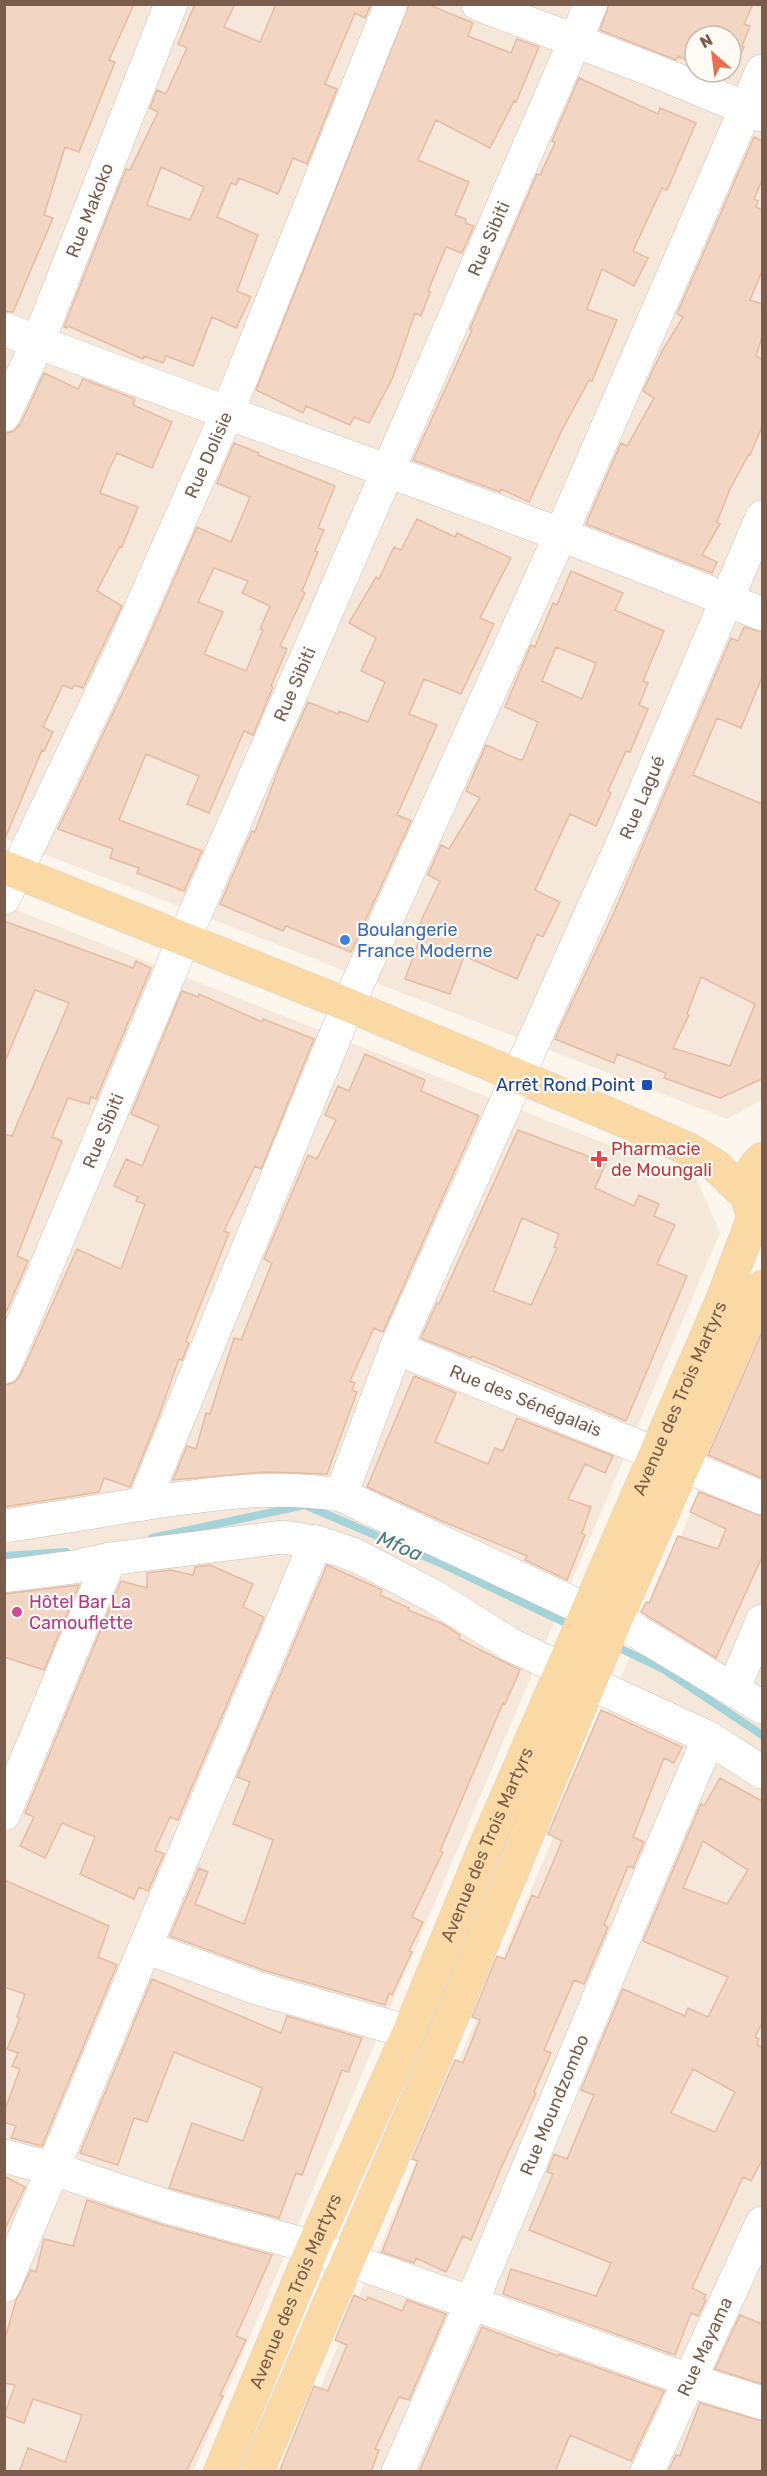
<svg xmlns="http://www.w3.org/2000/svg" width="767" height="2476" viewBox="0 0 767 2476" font-family="Rubik,sans-serif">
  <rect width="100%" height="100%" fill="#fdf6ec"/>
  <path fill="#f5e8da" fill-rule="evenodd" d="M 4,5 L 762,5 L 762,1100 L 727,1119 L 5,839 ZM 695,36 L 731,36 L 731,72 L 695,72 Z
    M 4,905 L 697,1180 L 720,1233 L 193,2471 L 5,2471 Z
    M 762,1344 L 762,2471 L 285,2471 Z"/>
  <g fill="none" stroke-linecap="round" stroke-linejoin="round">
    <path stroke="#a5d3da" stroke-width="8" d="M 152,1538 L 305,1505 L 440,1563 L 572,1626
      M 4,1556 L 66,1552
      M 613,1645 L 663,1669 L 762,1735"/>
  </g>
  <path fill="#f3d5c3" stroke="#e6bba3" stroke-width="1.5" fill-rule="evenodd" d="M 4,4 L 134,4 L 109,60 L 115,62 L 79,152 L 65,147 L 44,215 L 53,218 L 13,312 L 4,311 Z
    M 195,4 L 235,4 L 224,27 L 260,42 L 276,4 L 371,4 L 365,18 L 355,13 L 325,84 L 337,89 L 307,164 L 293,158 L 278,194 L 239,178 L 236,185 L 231,183 L 217,217 L 258,235 L 237,291 L 251,297 L 236,328 L 212,317 L 193,366 L 166,356 L 163,363 L 144,356 L 143,359 L 68,326 L 67,328 L 64,327 L 126,169 L 130,170 L 158,112 L 150,108 L 157,90 L 166,94 L 187,48 L 178,44 ZM 161,167 L 204,187 L 190,220 L 147,205 Z
    M 409,4 L 427,4 L 473,23 L 468,36 L 511,53 L 517,39 L 539,47 L 516,102 L 514,101 L 490,148 L 436,120 L 418,160 L 469,182 L 455,215 L 466,219 L 465,223 L 474,226 L 462,253 L 446,247 L 428,291 L 430,292 L 421,316 L 415,313 L 393,377 L 369,423 L 354,417 L 350,425 L 306,406 L 303,413 L 256,390 Z
    M 609,4 L 753,4 L 744,24 L 750,26 L 742,46 L 744,47 L 729,78 L 715,72 L 731,72 L 731,36 L 695,36 L 695,64 L 678,56 L 676,60 L 600,30 Z
    M 579,78 L 658,114 L 660,108 L 696,123 L 667,190 L 662,188 L 633,251 L 648,258 L 634,286 L 602,269 L 587,309 L 617,320 L 592,381 L 589,380 L 561,432 L 529,502 L 501,489 L 500,492 L 413,460 L 472,330 L 470,329 L 537,174 L 540,175 L 555,143 L 552,141 Z
    M 754,137 L 762,141 L 762,180 L 754,199 L 758,201 L 756,207 L 762,210 L 762,271 L 750,300 L 762,304 L 762,337 L 756,356 L 762,359 L 762,427 L 750,455 L 749,454 L 730,489 L 717,522 L 720,524 L 702,555 L 717,562 L 712,573 L 586,524 L 621,443 L 627,446 L 654,398 L 643,391 L 662,351 L 683,317 L 677,314 Z
    M 44,373 L 78,389 L 83,379 L 135,399 L 133,405 L 172,422 L 152,468 L 117,453 L 108,472 L 100,493 L 138,507 L 122,547 L 120,546 L 97,591 L 122,606 L 83,688 L 74,685 L 72,689 L 63,685 L 43,727 L 53,732 L 44,751 L 42,750 L 4,841 L 4,434 L 14,431 L 21,423 Z
    M 234,443 L 259,453 L 258,455 L 335,486 L 318,528 L 324,530 L 315,551 L 318,552 L 302,591 L 305,593 L 280,646 L 287,649 L 271,686 L 273,687 L 253,735 L 244,731 L 209,813 L 187,804 L 199,776 L 146,754 L 119,820 L 202,851 L 184,891 L 137,873 L 139,868 L 110,858 L 113,849 L 58,829 L 144,648 L 197,527 L 231,542 L 250,497 L 217,483 ZM 214,568 L 248,581 L 242,593 L 270,606 L 260,629 L 263,630 L 246,671 L 204,654 L 223,612 L 198,602 Z
    M 417,519 L 455,537 L 457,533 L 511,558 L 480,618 L 494,624 L 461,694 L 424,679 L 409,714 L 437,725 L 397,815 L 411,821 L 351,952 L 286,926 L 283,931 L 220,904 L 252,831 L 255,832 L 280,765 L 308,702 L 338,714 L 339,711 L 368,722 L 385,682 L 361,671 L 376,638 L 349,623 L 376,577 L 379,579 L 394,547 L 401,550 Z
    M 571,571 L 623,593 L 615,610 L 664,631 L 643,681 L 648,683 L 639,705 L 648,709 L 630,752 L 626,751 L 608,791 L 611,793 L 596,826 L 570,814 L 535,890 L 560,902 L 543,937 L 537,934 L 517,979 L 464,956 L 450,994 L 405,979 L 425,925 L 420,923 L 440,881 L 428,875 L 441,845 L 449,849 L 480,798 L 466,791 L 486,745 L 520,760 L 523,759 L 538,722 L 505,707 L 531,645 L 535,647 L 553,603 L 557,605 ZM 556,647 L 596,663 L 582,699 L 542,681 Z
    M 744,627 L 762,632 L 762,677 L 741,728 L 717,718 L 693,775 L 762,804 L 762,1079 L 720,1098 L 664,1078 L 666,1073 L 617,1054 L 614,1063 L 555,1039 L 616,908 L 731,638 L 738,641 ZM 701,977 L 755,1004 L 730,1066 L 673,1048 L 689,1015 L 687,1014 Z
    M 4,921 L 133,968 L 136,961 L 151,968 L 96,1099 L 91,1097 L 89,1104 L 68,1098 L 52,1137 L 62,1141 L 17,1256 L 28,1261 L 4,1317 L 4,1134 L 12,1136 L 69,1003 L 35,990 L 4,1064 Z
    M 182,991 L 198,997 L 199,994 L 262,1022 L 263,1019 L 314,1039 L 261,1169 L 255,1166 L 224,1231 L 229,1233 L 186,1341 L 189,1343 L 182,1360 L 179,1359 L 158,1418 L 130,1487 L 104,1478 L 99,1492 L 4,1507 L 4,1385 L 15,1382 L 21,1374 L 77,1249 L 121,1269 L 145,1204 L 136,1201 L 138,1197 L 114,1186 L 126,1159 L 142,1166 L 159,1126 L 131,1114 Z
    M 365,1054 L 425,1080 L 421,1091 L 479,1116 L 383,1332 L 374,1328 L 350,1381 L 355,1383 L 352,1390 L 357,1392 L 327,1474 L 265,1472 L 173,1480 L 187,1446 L 196,1449 L 206,1413 L 210,1414 L 234,1338 L 241,1340 L 272,1263 L 264,1259 L 308,1155 L 317,1159 L 336,1120 L 325,1115 L 338,1086 L 349,1091 Z
    M 518,1130 L 606,1163 L 595,1188 L 634,1206 L 639,1195 L 659,1204 L 654,1216 L 675,1225 L 657,1264 L 687,1276 L 626,1421 L 472,1356 L 471,1358 L 421,1338 L 437,1303 L 439,1304 ZM 522,1218 L 559,1234 L 554,1247 L 557,1248 L 531,1305 L 493,1291 Z
    M 762,1332 L 762,1478 L 708,1455 Z
    M 414,1376 L 456,1393 L 435,1442 L 488,1464 L 495,1448 L 503,1451 L 517,1418 L 613,1456 L 605,1473 L 585,1464 L 568,1499 L 591,1507 L 582,1533 L 585,1535 L 567,1580 L 525,1560 L 527,1556 L 444,1522 L 367,1487 Z
    M 699,1492 L 762,1516 L 762,1557 L 716,1658 L 641,1612 L 646,1602 L 649,1603 L 678,1536 L 718,1549 L 726,1529 L 690,1512 Z
    M 210,1565 L 253,1584 L 243,1607 L 264,1617 L 183,1808 L 178,1820 L 170,1817 L 155,1850 L 164,1854 L 148,1891 L 139,1887 L 134,1899 L 80,1874 L 95,1837 L 62,1823 L 45,1858 L 20,1846 L 34,1817 L 25,1813 L 121,1581 L 147,1588 L 147,1573 L 171,1570 L 193,1575 L 195,1567 Z
    M 327,1565 L 382,1590 L 380,1595 L 409,1608 L 408,1610 L 443,1624 L 460,1635 L 459,1639 L 520,1670 L 505,1704 L 503,1703 L 440,1851 L 443,1852 L 412,1917 L 423,1922 L 409,1951 L 412,1952 L 392,1995 L 389,1993 L 385,2005 L 263,1970 L 170,1936 L 199,1868 L 208,1872 L 195,1904 L 244,1924 L 273,1840 L 233,1824 L 250,1782 L 237,1777 Z
    M 79,1585 L 44,1670 L 4,1657 L 4,1594 Z
    M 601,1710 L 682,1747 L 674,1763 L 664,1758 L 633,1837 L 644,1842 L 633,1868 L 628,1866 L 604,1925 L 608,1927 L 584,1984 L 574,1980 L 544,2050 L 551,2053 L 534,2092 L 536,2093 L 501,2168 L 471,2240 L 463,2236 L 446,2272 L 416,2258 L 414,2263 L 382,2252 L 418,2161 L 412,2159 L 455,2060 L 463,2063 L 480,2020 L 472,2017 L 497,1956 L 505,1959 L 532,1895 L 538,1898 L 562,1841 L 548,1834 Z
    M 720,1778 L 762,1801 L 762,2023 L 755,2037 L 759,2039 L 757,2045 L 762,2047 L 762,2160 L 751,2181 L 743,2177 L 692,2288 L 706,2295 L 704,2299 L 706,2300 L 698,2316 L 691,2313 L 675,2355 L 503,2294 L 511,2269 L 596,2296 L 611,2263 L 529,2230 L 553,2174 L 547,2172 L 554,2154 L 567,2159 L 594,2095 L 581,2090 L 623,1989 L 685,2016 L 688,2008 L 708,2017 L 728,1977 L 643,1941 L 701,1804 L 704,1806 ZM 703,1841 L 748,1870 L 727,1904 L 683,1888 ZM 693,2069 L 735,2092 L 715,2132 L 671,2113 Z
    M 4,1880 L 109,1926 L 98,1957 L 117,1965 L 42,2146 L 11,2138 L 16,2126 L 4,2122 L 4,2112 L 20,2069 L 12,2066 L 18,2053 L 7,2049 L 20,2018 L 17,2017 L 25,1994 L 4,1987 Z
    M 152,1979 L 281,2033 L 287,2016 L 362,2038 L 348,2072 L 342,2070 L 302,2175 L 296,2173 L 279,2218 L 169,2188 L 192,2123 L 243,2141 L 262,2088 L 174,2052 L 147,2122 L 134,2118 L 118,2165 L 80,2153 Z
    M 4,2176 L 25,2187 L 4,2231 Z
    M 87,2200 L 163,2225 L 272,2255 L 236,2336 L 246,2340 L 220,2395 L 223,2396 L 186,2472 L 19,2472 L 28,2448 L 65,2462 L 82,2415 L 33,2399 L 24,2423 L 4,2416 L 15,2385 L 4,2383 L 4,2342 L 16,2300 L 31,2270 L 36,2272 L 44,2239 L 73,2246 Z
    M 354,2295 L 366,2301 L 368,2297 L 402,2311 L 407,2300 L 446,2314 L 409,2400 L 399,2397 L 375,2449 L 379,2450 L 371,2472 L 279,2472 L 314,2386 L 328,2391 L 347,2345 L 335,2340 Z
    M 740,2315 L 762,2324 L 762,2384 L 715,2369 Z
    M 482,2327 L 558,2356 L 559,2354 L 664,2391 L 631,2461 L 570,2435 L 555,2472 L 419,2472 Z
    M 700,2403 L 762,2421 L 762,2472 L 668,2472 L 676,2455 L 680,2456 Z"/>
  <g fill="none" stroke-linecap="round" stroke-linejoin="round">
    <g stroke="#d1beb0" stroke-width="34">
      <g id="minor">
        <path d="M 478,4 L 655,71 L 762,115"/>
        <path d="M 4,329 C 256,427 513,511 762,614"/>
        <path id="s1" d="M 4,415 L 38,342 L 171,4"/>
        <path id="s2" d="M 4,898 L 127,640 L 228,411 L 391,4"/>
        <path id="s3" d="M 396,1348 L 654,1453"/>
        <path id="s4" d="M 4,1367 L 184,939 L 591,4"/>
        <path d="M 683,1465 L 762,1498"/>
        <path id="s5" d="M 341,1495 L 396,1348 L 628,831 L 762,517"/>
        <path d="M 143,1504 L 348,1005 L 561,534 L 762,71"/>
        <path d="M 4,1526 C 50,1519 95,1512 141,1504 C 209,1494 273,1484 341,1495 L 587,1610"/>
        <path d="M 4,1576 L 74,1567 L 110,1559 L 283,1537 L 316,1542 L 355,1555 L 435,1597 L 511,1645 L 562,1669"/>
        <path d="M 616,1619 L 762,1707"/>
        <path d="M 590,1683 L 709,1738 L 762,1772"/>
        <path d="M 734,1688 L 762,1621"/>
        <path d="M 4,1814 L 110,1559"/>
        <path d="M 145,1947 L 257,1988 L 409,2032"/>
        <path d="M 4,2156 L 54,2169 L 168,2207 L 313,2247 L 689,2380 L 762,2403"/>
        <path d="M 4,2286 L 145,1947 L 316,1542"/>
        <path id="s6" d="M 398,2472 C 506,2229 603,1982 709,1738"/>
        <path id="s7" d="M 647,2472 L 762,2223"/>
      </g>
    </g>
    <g stroke="#dad1cd" stroke-width="34">
      <g id="major">
        <path d="M 4,867 L 348,1005 L 606,1113 L 690,1150 L 717,1167 L 747,1196"/>
        <path d="M 752,1212 C 744,1194 746,1173 762,1159"/>
        <path id="s8" d="M 220,2472 L 313,2247 L 409,2032 L 482,1854 L 721,1303 L 754,1216"/>
        <path d="M 257,2472 L 440,2046 L 616,1619 L 762,1287"/>
      </g>
    </g>
    <use href="#minor" stroke="#fff" stroke-width="33"/>
    <use href="#major" stroke="#fbd9a5" stroke-width="33"/>
  </g>
  <circle fill="#3f7fe0" stroke="#fffaf3" stroke-width="2" cx="345" cy="940" r="6"/>
  <rect fill="#1a4fb4" stroke="#fffaf3" stroke-width="2" x="641" y="1079" width="12" height="12" rx="3"/>
  <path fill="#e0444e" stroke="#fffaf3" stroke-width="2" d="M596 1150h6v6h6v6h-6v6h-6v-6h-6v-6h6z"/>
  <circle fill="#d1479c" stroke="#fffaf3" stroke-width="2" cx="17" cy="1612" r="6"/>
  <g text-anchor="middle" stroke-width="4.5" stroke-linejoin="round" paint-order="stroke">
    <g font-size="18" fill="#7a5c4d" stroke="#fffaf3">
      <text dy="6" stroke="none"><textPath href="#s1" startOffset="222">Rue Makoko</textPath></text>
      <text dy="6" stroke="none"><textPath href="#s4" startOffset="1228">Rue Sibiti</textPath></text>
      <text dy="6" stroke="none"><textPath href="#s2" startOffset="488">Rue Dolisie</textPath></text>
      <text dy="6" stroke="none"><textPath href="#s4" startOffset="742">Rue Sibiti</textPath></text>
      <text dy="6" stroke="none"><textPath href="#s5" startOffset="760">Rue Lagué</textPath></text>
      <text dy="6" stroke="none"><textPath href="#s4" startOffset="256">Rue Sibiti</textPath></text>
      <text dy="6" stroke="none"><textPath href="#s8" startOffset="1168">Avenue des Trois Martyrs</textPath></text>
      <text dy="6" stroke="none"><textPath href="#s3" startOffset="140">Rue des Sénégalais</textPath></text>
      <text dy="6" stroke="none"><textPath href="#s8" startOffset="682">Avenue des Trois Martyrs</textPath></text>
      <text dy="6" stroke="none"><textPath href="#s6" startOffset="399">Rue Moundzombo</textPath></text>
      <text dy="6" stroke="none"><textPath href="#s8" startOffset="196">Avenue des Trois Martyrs</textPath></text>
      <text dy="6" stroke="none"><textPath href="#s7" startOffset="138">Rue Mayama</textPath></text>
    </g>
    <g font-size="18" fill="#366cbe" stroke="#fffaf3" text-anchor="start">
      <text x="357" y="936">Boulangerie<tspan x="357" dy="21">France Moderne</tspan></text>
    </g>
    <g font-size="18" fill="#164399" stroke="#fffaf3" text-anchor="end">
      <text x="635" y="1091">Arrêt Rond Point</text>
    </g>
    <g font-size="18" fill="#be3a42" stroke="#fffaf3" text-anchor="start">
      <text x="611" y="1155">Pharmacie<tspan x="611" dy="21">de Moungali</tspan></text>
    </g>
    <g font-size="18" fill="#b23c85" stroke="#fffaf3" text-anchor="start">
      <text x="29" y="1608">Hôtel Bar La<tspan x="29" dy="21">Camouflette</tspan></text>
    </g>
    <g font-size="20" font-style="italic" fill="#437c86" stroke="#fffaf3">
      <text transform="translate(400 1546) rotate(23)" y="7">Mfoa</text>
    </g>
  </g>
  <rect width="767" height="2476" fill="none" stroke="#7a5c4d" stroke-width="12"/>
  <g transform="translate(713 54) rotate(332)"><circle r="28" fill="#fffaf3" stroke="#cabbb1" stroke-width="1.5"/>
  <path d="M0-4.5L10 22L0 15L-10 22Z" fill="#e76f51"/>
  <text y="-9" font-size="16" font-weight="bold" text-anchor="middle" fill="#7a5c4d">N</text>
  </g>
</svg>
